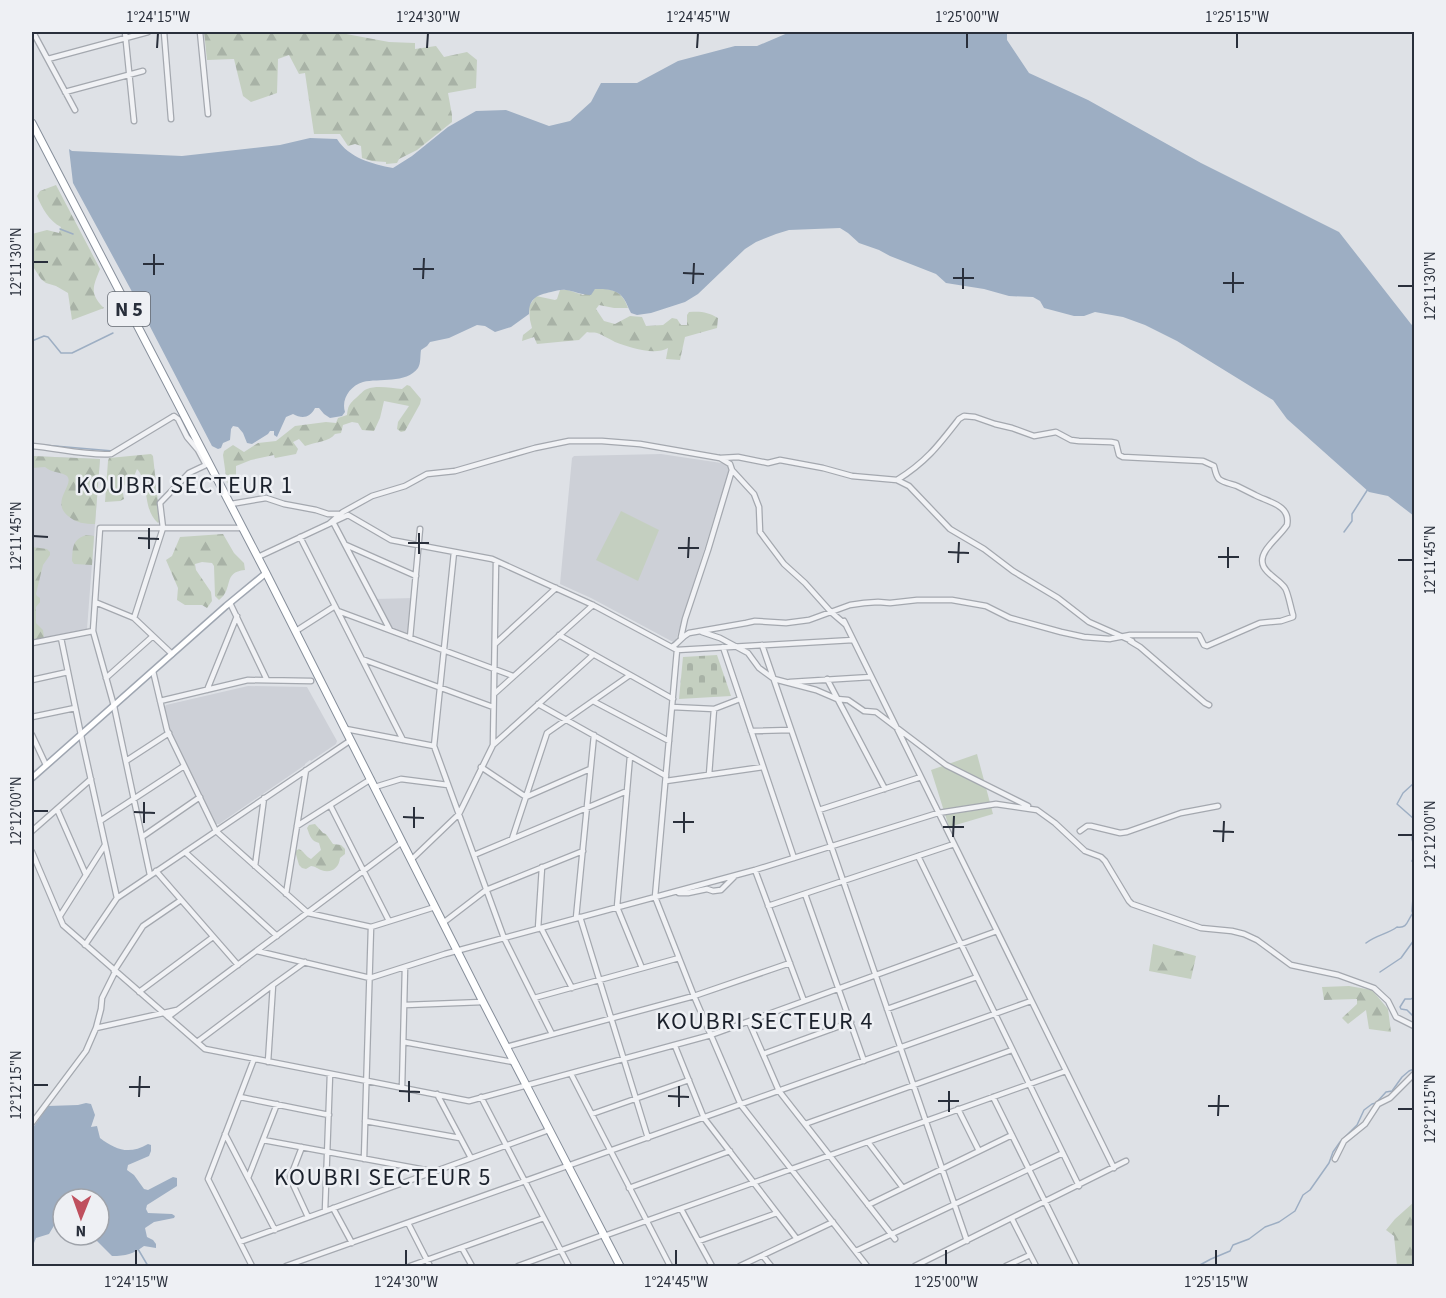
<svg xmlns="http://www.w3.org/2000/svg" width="1446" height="1298" viewBox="0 0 1446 1298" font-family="'Source Sans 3',sans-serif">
  <defs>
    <pattern id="forest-firs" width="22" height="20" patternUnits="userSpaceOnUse" patternTransform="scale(1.5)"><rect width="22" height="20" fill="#c4cfc0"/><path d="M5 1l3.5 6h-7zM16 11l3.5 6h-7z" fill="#a8b2a6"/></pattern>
    <pattern id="cemetery-stones" width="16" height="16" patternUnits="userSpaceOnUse" patternTransform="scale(1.5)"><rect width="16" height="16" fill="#c4cfc0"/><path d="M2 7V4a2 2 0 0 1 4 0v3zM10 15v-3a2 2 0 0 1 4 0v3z" fill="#a8b2a6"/></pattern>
  </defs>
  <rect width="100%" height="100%" fill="#dee1e6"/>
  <path fill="#cdd0d7" d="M 661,454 L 728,464 L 730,467 L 675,643 L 591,598 L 560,584 L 572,458 L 574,456 Z
    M 32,456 L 100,459 L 87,629 L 32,640 Z
    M 414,598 L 410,638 L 390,630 L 374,599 Z
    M 248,686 L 307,687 L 337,741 L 336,744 L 311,761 L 310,760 L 305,764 L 305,765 L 219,824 L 216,824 L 170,730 L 164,708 L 166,705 Z"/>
  <path fill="url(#forest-firs)" d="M 204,32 L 340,32 L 341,33 L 389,42 L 415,43 L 415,49 L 436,46 L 444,57 L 467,52 L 477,60 L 476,88 L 448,93 L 452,115 L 452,122 L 417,150 L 399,159 L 397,163 L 386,164 L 386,162 L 372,161 L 362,158 L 361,146 L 355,144 L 348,146 L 340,134 L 314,134 L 305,73 L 299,74 L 289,55 L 278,59 L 277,93 L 251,102 L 243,96 L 234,59 L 207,60 Z
    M 56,185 L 100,269 C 93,287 89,293 104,308 L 72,320 L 68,293 L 56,286 L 46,283 L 41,279 L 32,265 L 32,234 L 47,230 L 59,233 L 61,227 C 49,221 42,208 37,196 L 40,191 Z
    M 595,289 C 613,288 622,291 628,308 L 614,308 L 599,305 L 596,309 L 604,321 L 615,324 L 630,316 L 642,317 L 646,326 L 663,325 L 672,318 L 677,319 L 681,325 L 687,325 L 687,315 L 689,312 C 701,311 708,312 718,318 L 717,328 L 685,337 L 680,360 L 666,359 L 668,348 C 654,356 629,347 615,342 C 609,339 603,335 597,333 C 594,332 590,333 587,332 L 579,340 L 537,344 L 534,337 L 522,341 L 523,335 L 532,328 L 530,320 L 529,306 L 536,296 L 555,300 L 557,299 L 560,290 L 568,290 L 583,295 Z
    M 407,385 L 410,386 L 421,399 L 420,404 L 405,431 L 401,432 L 397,429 L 398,422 L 409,406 L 384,401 L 380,418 L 374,431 L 362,430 L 358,423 L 352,422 L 343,425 L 341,433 L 335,434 C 329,442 315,442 305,446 L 299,439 L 293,442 L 298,449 L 296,454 L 275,458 L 274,455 L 251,460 L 236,466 L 236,482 L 234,485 L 227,483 L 223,455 L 224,451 L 233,445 L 244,452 L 258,443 L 276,441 L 295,426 L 326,422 L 336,423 L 338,418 L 347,415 C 348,406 349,404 356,398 C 360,395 362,391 367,389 C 377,385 391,388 402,389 Z
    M 151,454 L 153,456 L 160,521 L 158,523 C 142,509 150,483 137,469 L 133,479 L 119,489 L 123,493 L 124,499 L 120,501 L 105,502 L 108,461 L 109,458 Z
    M 32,456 L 100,459 L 95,524 C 85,524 76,523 68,516 C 50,501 75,485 67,476 C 62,472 52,473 45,467 L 32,468 Z
    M 223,534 L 234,553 L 244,563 L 245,570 C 222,572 234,589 219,600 L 215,596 L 214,566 L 212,563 L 202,562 L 195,564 L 196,570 L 211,592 L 212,601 L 207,608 L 202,605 L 185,605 L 177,600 L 178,588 L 166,560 L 172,556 L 180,537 Z
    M 86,535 L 94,536 L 92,565 L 74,564 L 72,561 C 73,547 72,540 86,535 Z
    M 32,547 L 47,549 L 50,552 L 50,555 L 43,565 L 36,594 L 37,596 L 40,598 L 40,602 L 36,607 L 36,623 L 43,630 L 44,638 L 32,640 Z
    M 315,824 L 323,833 L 326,834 L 333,844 L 341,845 L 345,849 L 345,854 L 340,858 C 339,868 331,874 321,870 C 318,869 315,866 311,866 L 306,869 L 302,868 L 299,865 L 295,851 L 299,849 C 304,851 305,856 311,859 L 321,850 L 319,843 C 311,841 310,836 307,828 L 309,825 Z
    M 1153,944 L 1196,956 L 1191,979 L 1149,971 Z
    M 1349,986 L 1372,990 L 1388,1009 L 1391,1032 L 1369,1029 L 1366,1010 L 1348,1024 L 1342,1018 L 1357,1004 L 1357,999 L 1324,1000 L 1322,987 Z
    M 1414,1202 L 1413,1242 L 1414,1243 L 1414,1266 L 1397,1266 L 1394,1236 L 1386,1230 L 1395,1219 Z"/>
  <path fill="url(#cemetery-stones)" d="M 717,655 L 731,696 L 679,699 L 683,657 Z"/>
  <path fill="#c4cfc0" d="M 621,511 L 659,530 L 638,581 L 596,560 Z
    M 977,754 L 993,814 L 949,827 L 931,770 Z"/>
  <path fill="#9daec3" d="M 790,32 L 1007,32 L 1007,40 L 1029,73 L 1088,100 L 1201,163 L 1339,232 L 1411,324 L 1414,327 L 1414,516 L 1388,496 L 1369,492 L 1287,419 L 1273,400 L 1177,341 L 1145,325 L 1123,317 L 1095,312 L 1084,316 L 1074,316 L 1044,308 L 1040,301 L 1033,297 L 1009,296 L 984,289 L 946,283 L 936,274 L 890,256 L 879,250 L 859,243 L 848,233 L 840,228 L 789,230 L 776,234 L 756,242 L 745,249 L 698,294 L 685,302 L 651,313 L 637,315 L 631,313 C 628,308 627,303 624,299 C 618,289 605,289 595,289 L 591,295 C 582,295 574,291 566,290 C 561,289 556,291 551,292 C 537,295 529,298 529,314 L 511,327 L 495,332 L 485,326 L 477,325 L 449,338 L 430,342 L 427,346 L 421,350 C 420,356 421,363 418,368 C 406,384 379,378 363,382 C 350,386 341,399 345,412 L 342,416 L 330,418 L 324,414 L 319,408 L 315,408 C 310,418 302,419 293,414 L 286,417 L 277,437 L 274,435 L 274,431 L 270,431 L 268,434 L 252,444 L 247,443 L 243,433 L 238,427 L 233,426 L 231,429 L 230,440 L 223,443 L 221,448 L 218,449 L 212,446 L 130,288 L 73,183 L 69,149 L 72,151 L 182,156 L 280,145 L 310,138 L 337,139 C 349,158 372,164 393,168 L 412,156 L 448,127 L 476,111 L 506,110 L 549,126 L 570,121 L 591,102 L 601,83 L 637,83 L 678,61 L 735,46 L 757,46 Z
    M 86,1103 L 91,1104 L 95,1115 L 91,1127 L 97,1126 L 100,1138 C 116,1150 129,1155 148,1144 L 151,1145 L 151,1151 L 149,1156 L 128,1165 L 127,1170 L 134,1175 L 144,1189 L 148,1190 L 173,1177 L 177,1178 L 177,1186 L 147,1205 L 146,1209 L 148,1213 L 172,1214 L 175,1216 L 174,1218 L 154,1222 L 145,1228 L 147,1237 L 153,1240 L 156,1244 L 156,1248 L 144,1246 C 133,1254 126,1256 112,1256 L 91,1235 L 99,1235 L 99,1199 L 86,1198 L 84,1199 L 63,1199 L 63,1221 L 55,1224 L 49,1234 L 36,1238 L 32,1248 L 32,1129 L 48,1106 L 78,1105 Z"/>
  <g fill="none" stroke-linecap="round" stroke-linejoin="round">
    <path stroke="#9daec3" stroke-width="1.5" d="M 60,229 L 73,234
      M 32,341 L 44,336 L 48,337 L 61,353 L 72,353 L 113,333
      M 165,419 L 172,414
      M 43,445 L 113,451
      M 1344,532 L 1352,521 L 1352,514 L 1368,489
      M 1414,783 L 1403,793 L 1397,804 L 1414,819 L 1412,839 L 1414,846
      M 1414,857 L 1412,861 L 1414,863
      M 1414,884 L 1412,911 L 1414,917
      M 1366,943 C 1376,935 1388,934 1397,927 C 1408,929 1407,920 1413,913
      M 1414,961 L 1414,980
      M 1380,972 L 1401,958 L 1414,940
      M 1414,997 L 1411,999 L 1405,999 L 1400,1007 L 1401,1009 L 1407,1010 L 1414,1017
      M 138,1249 L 148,1266
      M 1198,1266 L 1211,1259 L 1230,1251 L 1233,1245 L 1249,1239 L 1265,1227 L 1279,1222 L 1295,1211 L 1303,1195 L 1310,1190 L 1329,1163 L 1333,1152 L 1340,1142 L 1357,1125 L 1364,1110 L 1372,1104 L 1376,1103 L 1386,1092 L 1392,1091 L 1402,1077 L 1409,1071 L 1414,1069"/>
    <g stroke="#a4a8af" stroke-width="7">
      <path id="minor" d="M 33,32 L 75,110
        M 125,32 L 134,121
        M 164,32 L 171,119
        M 200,32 L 208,114
        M 48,59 L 148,32
        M 65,92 L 143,71
        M 32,446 C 57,448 87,456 111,454 L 174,416 L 178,419 L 187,437 L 198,450 L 206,465
        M 732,470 L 754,494 L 759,507 L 760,532 L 784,564 L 805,583 L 831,612 L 845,624
        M 897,480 C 926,462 938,446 959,419 L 964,416 L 975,417 L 995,424 L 1012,428 L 1034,436 L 1056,432 L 1071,440 L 1079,441 L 1111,442 L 1116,443 L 1119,455 L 1123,457 L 1203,461 L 1214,466 C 1215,470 1216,476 1219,479 C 1224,483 1232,484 1237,486 C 1243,489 1249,492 1255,495 C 1268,502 1291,505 1287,525 C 1281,534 1272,541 1266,550 C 1253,570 1277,576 1285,588 C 1288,592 1291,609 1293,615 L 1293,617 L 1281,621 L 1260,623 L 1207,646 L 1204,645 L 1199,635 L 1130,635 L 1109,639
        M 231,504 L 266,498 L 284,504 L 316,510 L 328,514 L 339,514
        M 333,522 L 390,630
        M 330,523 L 343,512 L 372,496 L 405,486 L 427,474 L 455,471 L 535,448 L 569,441 L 602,441 L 640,444 L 720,458 L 738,457 L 768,463 L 780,460 L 823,468 L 852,476 L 897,480 L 909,486 L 950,529 L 984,549 L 1013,571 L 1058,598 L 1089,622 L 1132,641
        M 300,537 L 403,740
        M 346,545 L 416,576
        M 454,552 L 434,746 L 504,938 L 552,1034
        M 258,557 L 348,515 L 391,540 L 492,559 L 593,605 L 677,650 L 853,640
        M 95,602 L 134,618 L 172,654
        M 230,603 L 267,680
        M 338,611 L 513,676
        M 134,618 L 163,528 L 160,503 L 189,473 L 206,465
        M 844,621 L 1114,1168
        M 296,631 L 335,606
        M 702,632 L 720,638 L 748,653 L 759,668 L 774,679 L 816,690 L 837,699 L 848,700 L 864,711 L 876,712 L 946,765 L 1028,806
        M 559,635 L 673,699
        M 681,637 L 685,619 L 708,550 L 732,470 L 730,464 L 720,458
        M 61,638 L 81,735 L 117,898
        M 410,638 L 420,529
        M 1130,641 L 1140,647 L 1205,703 L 1209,705
        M 32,643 L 93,631
        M 495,644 L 556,588
        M 762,645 L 967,1241
        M 672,647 C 680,642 680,638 689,633 L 746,623 L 755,621 L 786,623 L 809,620 L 850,605 L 864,603 L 878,602 L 890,603 L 917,600 L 952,600 L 986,606 L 1010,618 L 1061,632 L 1084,637 L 1110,639
        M 723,647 L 794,858
        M 677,650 L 655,897 L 694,996 L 741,1105 L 867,1266
        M 362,659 L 493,707
        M 153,671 L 167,730 L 216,831 L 308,913 L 371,927 L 435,907
        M 106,678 L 153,636
        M 827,679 L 885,789
        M 32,680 L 68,672
        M 790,682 L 871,677
        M 207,690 L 237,616
        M 494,694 L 593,605
        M 160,701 L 248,680 L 311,681
        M 593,701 L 669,741
        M 538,704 L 666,776
        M 672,707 L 714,709 L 740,699
        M 32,717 L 75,708
        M 346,729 L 434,746
        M 751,731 L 791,730
        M 32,735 L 46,765
        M 493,745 L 496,561
        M 630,756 L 617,907 L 642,968
        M 126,761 L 169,733
        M 481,767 L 526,797 L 590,769
        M 709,775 L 714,709
        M 666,781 L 763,767
        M 375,787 L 401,779 L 448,785
        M 330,805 L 389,921
        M 57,809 L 86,875
        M 819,810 L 921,777
        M 100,821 L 184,766
        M 297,826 L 371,779
        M 32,831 L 91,779
        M 1080,831 L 1087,826 L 1091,826 L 1120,833 L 1127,832 L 1181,813 L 1218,806
        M 142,837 L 200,797
        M 512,839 L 547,733 L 630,675
        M 32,852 L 63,925 L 205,1049 L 469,1101 L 711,1035 L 997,931
        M 185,852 L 277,936
        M 474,855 L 627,791
        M 918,856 L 1079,1186
        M 411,860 L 459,814 L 493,745 L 593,655
        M 255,866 L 264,798
        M 755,870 L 804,1001
        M 156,871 L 238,965
        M 150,875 L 114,706 L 93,631 L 100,528 L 243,528
        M 679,893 L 688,893 L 707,889 L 713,891 L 721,890 L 734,877
        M 286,894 L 306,770
        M 805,894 L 864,1061
        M 768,906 L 954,844
        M 60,916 L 105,845
        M 580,917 L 648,1138
        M 576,918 L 594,735
        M 443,923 L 486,890 L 583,851
        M 541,928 L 572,988
        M 538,929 L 542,867
        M 85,945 L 117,898 L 351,740
        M 257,951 L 370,978 L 445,954 L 755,870 L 938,813 L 996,804 L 1037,810 L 1055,823 L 1085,851 L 1101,857 L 1105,861 L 1129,901 L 1132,904 L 1201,928 L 1232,931 L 1244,934 L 1257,940 L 1291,965 L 1338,975 L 1374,988 L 1388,1001 L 1396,1017 L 1414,1026
        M 114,971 L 143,926 L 181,900
        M 139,992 L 213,937
        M 534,998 L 679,958
        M 405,1005 L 483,1002
        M 887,1009 L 977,977
        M 168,1017 L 402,842
        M 749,1022 L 779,1091 L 895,1239
        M 96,1028 L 101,1009 L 102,998 L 115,972
        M 197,1042 L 273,985
        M 404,1042 L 513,1062
        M 675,1046 L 704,1118 L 797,1239
        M 506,1047 L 694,996 L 790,963
        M 763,1054 L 851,1022
        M 268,1062 L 273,985 L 305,962
        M 571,1074 L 670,1266
        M 402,1088 L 405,967
        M 437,1094 L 471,1158
        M 240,1097 L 329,1115
        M 481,1097 L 569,1266
        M 993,1097 L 1077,1266
        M 958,1109 L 979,1151
        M 592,1114 L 689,1080
        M 365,1121 L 460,1138
        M 32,1123 L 86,1051 L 96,1028 L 177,1010
        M 805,1124 L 1012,1050
        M 225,1134 L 275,1230
        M 263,1140 L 431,1171
        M 868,1142 L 903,1188
        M 302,1147 L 290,1178 L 308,1217
        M 364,1159 L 371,927
        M 1335,1159 L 1344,1141 L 1365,1124 L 1378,1104 L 1390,1098 L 1414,1074
        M 248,1178 L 277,1104
        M 629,1188 L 730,1151
        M 868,1205 L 1012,1135
        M 333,1208 L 352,1243
        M 681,1209 L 712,1266
        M 325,1211 L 330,1074
        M 1012,1219 L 1036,1266
        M 408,1223 L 430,1266
        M 604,1236 L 1066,1071
        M 699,1241 L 777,1213
        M 240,1242 L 549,1130
        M 462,1248 L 472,1266
        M 856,1251 L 1063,1153
        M 763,1256 L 771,1266
        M 252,1266 L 208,1179 L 254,1059
        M 286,1266 L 1031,1001
        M 410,1266 L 544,1218
        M 518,1266 L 603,1235
        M 740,1266 L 833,1222
        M 915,1266 L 1126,1161
        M 1006,1266 L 1030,1255"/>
    </g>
    <g stroke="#9fa6b1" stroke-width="8">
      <path id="major" d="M 32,778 L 226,606 L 266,573"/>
    </g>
    <g stroke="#878f9b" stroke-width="9">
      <path id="highway" d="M 32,123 L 266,573 L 483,1002 L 620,1266"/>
    </g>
    <use href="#minor" stroke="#f1f2f5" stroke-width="4.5"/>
    <use href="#major" stroke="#fff" stroke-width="5"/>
    <use href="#highway" stroke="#fff" stroke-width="7"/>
  </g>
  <path fill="none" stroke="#292f3b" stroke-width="2" d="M 157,48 L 158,33M 427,48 L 428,33M 697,48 L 698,33M 967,48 L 967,33M 1237,48 L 1237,33M 33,262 L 48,262M 143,264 L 164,264M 413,269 L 434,269M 683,273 L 704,274M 154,275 L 154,254M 953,278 L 974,278M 423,279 L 424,258M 1223,283 L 1244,283M 693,284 L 694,263M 1398,286 L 1413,286M 963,289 L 963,268M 1233,293 L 1233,272M 33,536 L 48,537M 138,538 L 159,539M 408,543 L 429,543M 678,548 L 699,548M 149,549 L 149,528M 948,552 L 969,553M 419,554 L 419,533M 1218,557 L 1239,557M 688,558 L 689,537M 1398,560 L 1413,560M 958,563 L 959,542M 1228,568 L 1228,547M 33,811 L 48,811M 134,812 L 155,813M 403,817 L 424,818M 673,822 L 694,822M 144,823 L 144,802M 943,827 L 964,827M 414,828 L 414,807M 1213,831 L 1234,832M 684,833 L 684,812M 1398,835 L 1413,835M 953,837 L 954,816M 1223,842 L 1224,821M 33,1085 L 48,1085M 129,1087 L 150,1087M 399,1091 L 420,1092M 668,1096 L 689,1097M 139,1097 L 140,1076M 938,1101 L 959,1101M 409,1102 L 409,1081M 1208,1106 L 1229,1106M 679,1107 L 679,1086M 1398,1109 L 1413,1109M 949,1112 L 949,1091M 1218,1116 L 1219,1095M 136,1265 L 136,1250M 406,1265 L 406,1250M 676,1265 L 676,1250M 946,1265 L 946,1250M 1216,1265 L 1216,1250"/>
  <g text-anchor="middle" stroke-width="5" stroke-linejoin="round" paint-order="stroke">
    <rect fill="#eef0f4" stroke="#646972" stroke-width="1.5" x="108" y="292" width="42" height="34" rx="4.5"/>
    <g font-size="20" font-weight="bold" fill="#292f3b">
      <text x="129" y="316">N 5</text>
    </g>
    <g font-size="24" letter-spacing="1.5" fill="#1b212c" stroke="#eef0f4">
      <text x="185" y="493">KOUBRI SECTEUR 1</text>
      <text x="765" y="1029">KOUBRI SECTEUR 4</text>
      <text x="383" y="1185">KOUBRI SECTEUR 5</text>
    </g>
  </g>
  <rect width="1446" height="1298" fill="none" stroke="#eef0f4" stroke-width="66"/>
  <g transform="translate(81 1217) rotate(181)"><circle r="28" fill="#eef0f4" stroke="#9fa3aa" stroke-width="1.5"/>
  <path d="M0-4.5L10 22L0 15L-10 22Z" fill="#bf505e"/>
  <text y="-9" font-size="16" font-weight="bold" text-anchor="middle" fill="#292f3b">N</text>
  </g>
  <rect x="33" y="33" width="1380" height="1232" fill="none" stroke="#292f3b" stroke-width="2"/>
  <g font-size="15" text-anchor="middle" fill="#292f3b">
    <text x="158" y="22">1°24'15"W</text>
    <text x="428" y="22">1°24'30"W</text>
    <text x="698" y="22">1°24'45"W</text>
    <text x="967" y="22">1°25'00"W</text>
    <text x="1237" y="22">1°25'15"W</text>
    <text transform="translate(16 262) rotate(-90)" y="5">12°11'30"N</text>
    <text transform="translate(1430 286) rotate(-90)" y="5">12°11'30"N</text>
    <text transform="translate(16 536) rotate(-90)" y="5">12°11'45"N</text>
    <text transform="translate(1430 560) rotate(-90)" y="5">12°11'45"N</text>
    <text transform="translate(16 811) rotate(-90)" y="5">12°12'00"N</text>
    <text transform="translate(1430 835) rotate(-90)" y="5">12°12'00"N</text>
    <text transform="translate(16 1085) rotate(-90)" y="5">12°12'15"N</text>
    <text transform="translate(1430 1109) rotate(-90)" y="5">12°12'15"N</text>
    <text x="136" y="1287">1°24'15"W</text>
    <text x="406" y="1287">1°24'30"W</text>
    <text x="676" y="1287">1°24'45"W</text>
    <text x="946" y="1287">1°25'00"W</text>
    <text x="1216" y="1287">1°25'15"W</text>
  </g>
</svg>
